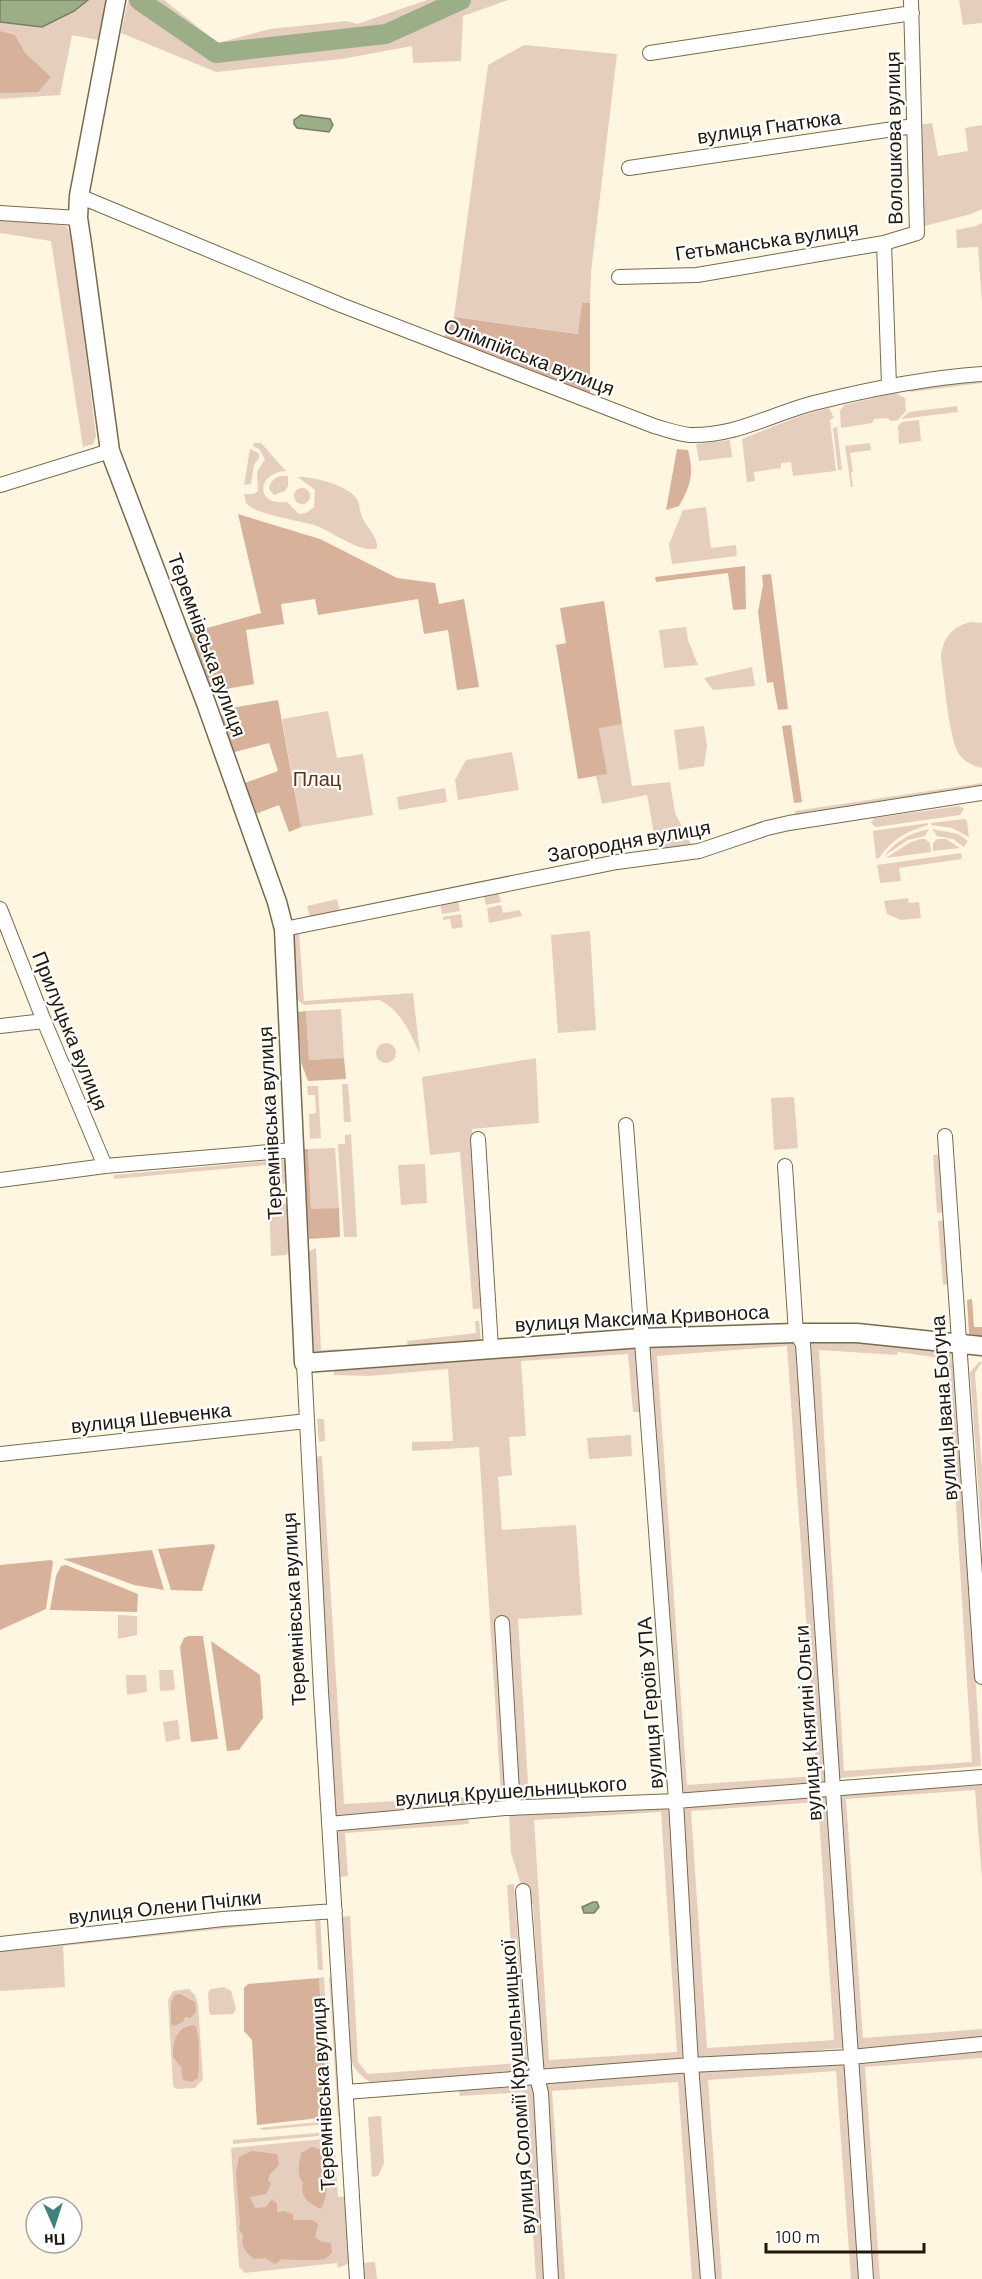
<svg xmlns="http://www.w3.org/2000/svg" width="982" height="2279" viewBox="0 0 982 2279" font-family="Barlow,sans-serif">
  <rect width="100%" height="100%" fill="#fef6e1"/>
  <path fill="#e6cebf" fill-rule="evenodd" d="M 88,0 L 111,0 L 103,41 L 72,35 L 60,95 L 0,99 L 0,9 L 74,11 Z
    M 128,0 L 164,0 L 218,43 L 270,29 L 347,21 L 357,24 L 427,0 L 508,0 L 463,16 L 461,61 L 413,63 L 412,46 L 342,59 L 216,72 L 121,33 Z
    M 959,0 L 982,0 L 982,23 L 963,25 Z
    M 524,45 L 617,54 L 591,272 L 590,303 L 582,303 L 579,334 L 454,317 L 488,65 Z
    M 932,123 L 938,156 L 968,151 L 965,128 L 982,125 L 982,209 L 971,214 L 921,227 L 919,125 Z
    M 0,218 L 66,226 L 72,237 L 96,436 L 93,444 L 83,447 L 51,241 L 0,233 Z
    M 982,223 L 982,302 L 978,247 L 957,248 L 956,230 L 976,226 Z
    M 982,380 L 982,383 L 911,392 L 908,390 Z
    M 895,393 L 905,398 L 906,411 L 898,420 L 891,421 L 888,418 L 874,419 L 872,423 L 841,428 L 840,411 L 844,405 Z
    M 957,406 L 958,412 L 901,419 L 909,412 Z
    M 829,408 L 834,418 L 830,420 L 836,471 L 793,476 L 791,462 L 781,463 L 781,468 L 754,472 L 755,481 L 747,482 L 742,439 L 800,416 Z
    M 919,420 L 921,441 L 899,444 L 898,426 L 902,422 Z
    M 837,427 L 842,470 L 838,470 L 833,428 Z
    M 730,440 L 732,457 L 699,461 L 696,444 Z
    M 254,443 L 261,443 L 286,471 C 257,472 254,506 287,502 L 299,514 L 306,513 L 314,507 L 315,490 L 298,477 C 312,476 352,486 358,501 C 360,507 360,513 363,519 C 368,529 378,537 377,548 C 364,555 332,532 317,526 C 302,521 255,515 246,503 C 246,502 244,495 244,494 L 253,494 L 258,491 L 257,472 L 265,459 L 259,449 L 253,446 Z
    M 870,443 L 871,450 L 850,453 L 853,472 L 851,472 L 853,487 L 851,487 L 845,446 Z
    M 250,449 L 257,452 L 260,456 L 254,465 L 251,484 L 244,485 Z
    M 282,476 L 288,476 L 288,486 L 285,491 L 274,495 L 269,489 C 270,481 275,477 282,476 Z
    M294 496a8 8 0 1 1 16 0a8 8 0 1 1-16 0Z
    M 706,507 L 711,548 L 736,545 L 737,556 L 672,564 L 669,544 L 683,510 Z
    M 971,622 L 982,623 L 982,768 C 973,766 964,762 959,754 C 949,740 944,678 941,658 C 942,639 952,626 971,622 Z
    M 686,627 L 688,640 L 698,665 L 664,668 L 659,630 Z
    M 752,667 L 755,686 L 713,690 L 704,678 Z
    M 328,711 L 337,758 L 363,754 L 373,815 L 301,827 L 282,719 Z
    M 622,724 L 632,786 L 670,782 L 675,813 L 691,844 L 657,850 L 647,795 L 602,804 L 596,776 L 606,774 L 599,727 Z
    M 704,726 L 707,746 L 704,766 L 679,770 L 674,730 Z
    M 512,752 L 519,790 L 458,800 L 455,780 L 466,760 Z
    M 982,783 L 982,789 L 796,818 L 795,811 Z
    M 445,788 L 447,802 L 399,810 L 397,797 Z
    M 959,806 L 964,809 L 960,815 L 876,827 L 871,823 L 874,818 Z
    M 964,819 L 967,821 L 969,837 L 952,828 L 931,825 L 931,823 Z
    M 928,823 L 928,825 C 907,831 891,840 879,858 L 876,859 L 873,831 Z
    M 929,829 L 925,836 L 908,840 L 884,856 C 896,841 910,833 929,829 Z
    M 932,829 L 958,834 L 968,841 L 964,847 L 953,839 L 937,836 Z
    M 920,839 L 925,839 L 930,843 L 931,852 L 886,858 L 909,843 Z
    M 937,839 L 946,839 L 960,848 L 933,851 L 933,843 Z
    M 961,853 L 962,859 L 899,868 L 901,881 L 880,883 L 877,865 Z
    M 498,890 L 501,902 L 486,905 L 483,893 Z
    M 458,898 L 460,911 L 442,914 L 440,902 Z
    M 908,898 L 909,903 L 919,902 L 921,918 L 901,920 L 887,914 L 884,901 Z
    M 337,899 L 340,911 L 310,918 L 307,906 Z
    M 501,905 L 503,913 L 520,910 L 522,916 L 489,923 L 487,908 Z
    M 461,914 L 463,927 L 452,929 L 450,919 L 443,920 L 443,917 Z
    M 590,931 L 596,1030 L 558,1033 L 551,935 Z
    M 299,933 L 304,1001 L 413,993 L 420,1054 C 410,1033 401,1010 379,1000 L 304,1005 L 297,1000 L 294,935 Z
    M 341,1009 L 344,1058 L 309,1060 L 306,1011 Z
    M376 1053a10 10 0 1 1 20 0a10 10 0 1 1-20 0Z
    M 536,1058 L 539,1123 L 472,1129 L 486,1308 L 473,1309 L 460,1152 L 430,1155 L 422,1077 Z
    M 342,1084 L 348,1084 L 351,1122 L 344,1122 Z
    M 307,1086 L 318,1086 L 321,1138 L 310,1139 L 309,1114 L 316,1113 L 315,1095 L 308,1095 Z
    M 794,1097 L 798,1148 L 774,1150 L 771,1098 Z
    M 351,1134 L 357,1237 L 344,1237 L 338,1144 L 345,1144 L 345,1135 Z
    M 335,1148 L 339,1208 L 311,1210 L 308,1149 Z
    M 942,1154 L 946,1212 L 937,1213 L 933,1155 Z
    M 282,1157 L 285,1163 L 286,1183 L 268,1185 L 267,1165 L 114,1179 L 114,1175 L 267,1161 Z
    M 425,1164 L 427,1203 L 401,1205 L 398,1165 Z
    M 281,1200 L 287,1206 L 289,1251 L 286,1255 L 271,1256 L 269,1201 Z
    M 947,1220 L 951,1284 L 943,1285 L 938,1221 Z
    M 316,1248 L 321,1350 L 340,1349 L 340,1355 L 314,1357 L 309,1251 Z
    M 475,1321 L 479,1321 L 481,1342 L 408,1351 L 407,1341 L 476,1333 Z
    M 795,1337 L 827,1784 L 681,1794 L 649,1348 ZM 787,1346 L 817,1776 L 687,1785 L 657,1356 Z
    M 808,1340 L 898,1344 L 955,1353 L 981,1766 L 838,1778 ZM 819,1350 L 897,1355 L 898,1352 L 947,1359 L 972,1762 L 844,1771 Z
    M 635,1348 L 640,1412 L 633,1412 L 628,1354 L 521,1361 L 526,1436 L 509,1437 L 512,1475 L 498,1477 L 502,1530 L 576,1525 L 582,1615 L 518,1619 L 529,1799 L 517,1800 L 508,1805 L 336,1818 L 314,1457 L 322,1456 L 344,1804 L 501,1795 L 479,1447 L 412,1451 L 412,1442 L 453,1441 L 448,1369 L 369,1376 L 334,1375 L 334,1367 Z
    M 979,1362 L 982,1362 L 975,1373 L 982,1469 L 982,1540 L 970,1372 Z
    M 317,1419 L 324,1419 L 325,1441 L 319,1442 Z
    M 631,1435 L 632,1456 L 589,1459 L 587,1438 Z
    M 118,1615 L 137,1616 L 137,1635 L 118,1639 Z
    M 159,1670 L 173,1670 L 175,1690 L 160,1691 Z
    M 126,1675 L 146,1675 L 147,1692 L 127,1695 Z
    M 178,1720 L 180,1739 L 166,1742 L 163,1722 Z
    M 982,1783 L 982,1878 L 975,1790 L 846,1799 L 863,2038 L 982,2029 L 982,2040 L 856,2051 L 839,1792 Z
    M 826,1792 L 844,2048 L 698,2060 L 681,1803 ZM 818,1802 L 834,2040 L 707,2048 L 691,1811 Z
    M 670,1804 L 687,2060 L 543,2070 L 533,1904 L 527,1904 L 511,1853 L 509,1813 ZM 661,1812 L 677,2052 L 549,2060 L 534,1820 Z
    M 468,1817 L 469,1824 L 345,1833 L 348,1876 L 340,1877 L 336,1828 Z
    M 514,1884 L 527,2060 L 523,2070 L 516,2072 L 370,2082 C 345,2066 350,2052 350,2025 L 347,2025 L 341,1917 L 350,1916 L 358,2062 L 368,2074 L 519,2063 L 507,1885 Z
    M 320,1915 L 323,1970 L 318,1970 L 315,1919 L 63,1946 L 65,1987 L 0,1991 L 0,1949 Z
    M 324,1977 L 333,2117 L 328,2117 L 319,1978 Z
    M 329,1977 L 333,1977 L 341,2116 L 338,2116 Z
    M 224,1987 L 231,1991 L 236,2009 L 233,2014 L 211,2015 L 209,2012 L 208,1992 L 211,1989 Z
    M 189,1989 L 195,1995 L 198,2004 L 203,2079 L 195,2088 L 176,2089 L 173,2086 L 168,2000 L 173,1991 Z
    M 982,2048 L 982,2058 L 865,2067 L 880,2279 L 870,2279 L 856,2060 Z
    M 845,2061 L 859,2279 L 851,2279 L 836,2071 L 708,2080 L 722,2279 L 713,2279 L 696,2072 Z
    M 688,2071 L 703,2279 L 692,2279 L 678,2082 L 552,2091 L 565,2279 L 558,2279 L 544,2082 Z
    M 534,2084 L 546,2279 L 536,2279 L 524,2092 L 460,2096 L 458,2088 Z
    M 381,2116 L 384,2163 L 378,2176 L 372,2177 L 368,2117 Z
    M 328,2121 L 328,2124 L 263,2130 L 259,2128 Z
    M 329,2132 L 329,2135 L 233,2144 L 233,2140 Z
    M 334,2138 L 338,2197 L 347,2196 L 352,2262 L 338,2268 L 337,2263 L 245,2273 L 239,2267 L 231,2148 Z
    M 375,2262 L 377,2279 L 362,2279 L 361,2263 Z"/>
  <path fill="#d8b19a" d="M 0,31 L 15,35 L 25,53 L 51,77 L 38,92 L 0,93 Z
    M 582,303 L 590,303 L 590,393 L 444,338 L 454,317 L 578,334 Z
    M 677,449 L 688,450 C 694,474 691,485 679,506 L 666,510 Z
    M 238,514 L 320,539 L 397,578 L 435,583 L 439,604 L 464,599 L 479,687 L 457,690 L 448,630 L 424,634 L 418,599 L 318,615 L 315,599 L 281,604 L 284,624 L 246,630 L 254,684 L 210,692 L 189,633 L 261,613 Z
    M 745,566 L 746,609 L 733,610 L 728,573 L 656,582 L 655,577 Z
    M 771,574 L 788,709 L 778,710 L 773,682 L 767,683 L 758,612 L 763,585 L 762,575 Z
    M 604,601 L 622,724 L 599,728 L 607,774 L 578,779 L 556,645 L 566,643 L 560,608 Z
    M 278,700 L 301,827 L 289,832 L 279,805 L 253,815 L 242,784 L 278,771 L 269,743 L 231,753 L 218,717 L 226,714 L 225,709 Z
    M 791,725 L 802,802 L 794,803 L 782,726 Z
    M 306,1011 L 309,1060 L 344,1058 L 346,1079 L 308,1081 L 301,1062 L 298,1012 Z
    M 303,1149 L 308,1149 L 311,1209 L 339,1208 L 340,1237 L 309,1239 Z
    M 972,1299 L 974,1327 L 982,1327 L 982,1336 L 969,1334 L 967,1300 Z
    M 213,1544 L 215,1546 L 202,1591 L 171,1590 L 158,1549 Z
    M 152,1550 L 164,1590 L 134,1585 L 63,1559 Z
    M 51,1560 L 53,1562 L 46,1609 L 0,1630 L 0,1565 Z
    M 66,1565 L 138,1594 L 137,1612 L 50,1610 L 56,1576 L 61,1566 Z
    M 189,1636 L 203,1636 L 218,1739 L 191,1742 L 180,1647 L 184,1638 Z
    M 211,1641 L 260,1675 L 263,1718 L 239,1750 L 227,1751 Z
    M 319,1978 L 328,2117 L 257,2125 L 252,2040 L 244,2031 L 244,1988 L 248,1984 Z
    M 180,1994 L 195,2002 L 196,2012 L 190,2018 L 185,2017 L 183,2022 L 174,2026 L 171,2024 L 171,2002 L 175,1995 Z
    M 192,2025 L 196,2026 C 200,2043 199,2062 198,2078 L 192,2082 L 183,2080 L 181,2067 L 173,2057 C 173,2042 175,2029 192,2025 Z
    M 312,2147 L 322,2150 C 328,2169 330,2191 321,2209 C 309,2203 299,2197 303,2183 C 296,2173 299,2164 301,2153 Z
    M 252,2151 L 277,2154 L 279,2165 L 270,2174 L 268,2180 L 271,2184 L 266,2194 L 250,2197 L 255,2208 L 266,2207 L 272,2199 L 277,2204 L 277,2212 L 284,2211 L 293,2214 L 293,2220 L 312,2220 L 318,2224 L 315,2237 L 322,2242 L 331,2243 L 332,2253 C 329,2255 327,2258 324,2259 C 318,2261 288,2260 282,2259 L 275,2264 L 265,2258 L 254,2259 C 245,2252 241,2247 243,2236 L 239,2228 L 240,2224 L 236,2173 L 239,2157 Z"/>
  <path fill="#9cae88" stroke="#768163" stroke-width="1.5" d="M 0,0 L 88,0 L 74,11 L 42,27 L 0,22 Z
    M 301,115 L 330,119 L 333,125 L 329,132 L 297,128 L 294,124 L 294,120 Z
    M 593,1902 L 597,1902 L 599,1907 L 594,1913 L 584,1913 L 582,1907 Z"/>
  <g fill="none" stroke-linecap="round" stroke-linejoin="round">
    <path stroke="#9cae88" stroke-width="20" d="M 139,0 L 216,53 L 386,34 L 461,0"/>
    <g stroke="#766b4b" stroke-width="16">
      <path id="street" d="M 650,53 L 912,13
        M 629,168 L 914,126
        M 79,196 L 341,305 L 654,426 C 665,429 678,434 690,435 C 737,436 771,414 814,403 C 870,389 924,378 982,374
        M 0,213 L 78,218
        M 619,277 L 697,275 L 884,243
        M 889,385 L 884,243 L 917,233 L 911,0
        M 0,485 L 110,451
        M 0,909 L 44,1021 L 105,1166
        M 284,929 L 617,862 L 699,851 L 767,828 L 789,823 L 982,793
        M 0,1026 L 44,1021
        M 626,1125 L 676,1801 L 691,2065 L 708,2279
        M 945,1136 L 982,1677
        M 478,1139 L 491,1348
        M 785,1166 L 796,1333 L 803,1344 L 866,2279
        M 0,1180 L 105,1166 L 294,1150
        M 304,1363 L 321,1691 L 357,2279
        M 0,1454 L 307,1421
        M 502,1623 L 513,1808
        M 329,1824 L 505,1808 L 676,1801 L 982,1777
        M 523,1891 L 537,2077 L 541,2093 L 551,2279
        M 0,1944 L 223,1919 L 335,1911
        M 346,2092 L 691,2065 L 851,2057 L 982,2044"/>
    </g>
    <g stroke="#766b4b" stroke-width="21">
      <path id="secondary" d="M 116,0 L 79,196 L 78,218 L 82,244 L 110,451 L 206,703 L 277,902 L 284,929 L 304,1363 L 642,1338 L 796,1333 L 857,1333 L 982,1346"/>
    </g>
    <use href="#street" stroke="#fff" stroke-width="14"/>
    <use href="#secondary" stroke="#fff" stroke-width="18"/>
  </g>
  <g text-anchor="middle" stroke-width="4.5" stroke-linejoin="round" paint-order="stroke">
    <g font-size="20" fill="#1e190c" stroke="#fff">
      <text transform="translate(769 127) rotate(-8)" y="7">вулиця Гнатюка</text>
      <text transform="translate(894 138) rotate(-91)" y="7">Волошкова вулиця</text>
      <text transform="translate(767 241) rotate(-8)" y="7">Гетьманська вулиця</text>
      <text transform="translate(529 357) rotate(21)" y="7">Олімпійська вулиця</text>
      <text transform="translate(207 645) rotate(70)" y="7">Теремнівська вулиця</text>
      <text transform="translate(629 841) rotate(-10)" y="7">Загородня вулиця</text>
      <text transform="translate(70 1031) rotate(68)" y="7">Прилуцька вулиця</text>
      <text transform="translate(270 1123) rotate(-93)" y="7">Теремнівська вулиця</text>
      <text transform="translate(642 1318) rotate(-3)" y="7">вулиця Максима Кривоноса</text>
      <text transform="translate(944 1408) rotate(-94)" y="7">вулиця Івана Богуна</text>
      <text transform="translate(151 1418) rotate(-6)" y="7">вулиця Шевченка</text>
      <text transform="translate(294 1609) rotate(-93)" y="7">Теремнівська вулиця</text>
      <text transform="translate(650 1703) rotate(-94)" y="7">вулиця Героїв УПА</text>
      <text transform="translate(808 1723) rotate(-94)" y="7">вулиця Княгині Ольги</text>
      <text transform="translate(511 1791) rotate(-4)" y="7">вулиця Крушельницького</text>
      <text transform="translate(165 1907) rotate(-6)" y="7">вулиця Олени Пчілки</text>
      <text transform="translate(518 2087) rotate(-94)" y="7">вулиця Соломії Крушельницької</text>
      <text transform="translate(323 2094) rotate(-93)" y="7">Теремнівська вулиця</text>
    </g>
    <g font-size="20" fill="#63310c" stroke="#fff">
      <text x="317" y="786">Плац</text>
    </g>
  </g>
  <g transform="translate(54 2225) rotate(177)"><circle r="28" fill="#ffffff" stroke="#a5a39e" stroke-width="1.5"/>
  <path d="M0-4.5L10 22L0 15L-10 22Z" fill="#3c827a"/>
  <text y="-9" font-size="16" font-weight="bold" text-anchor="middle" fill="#1e190c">Пн</text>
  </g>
  <path d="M766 2243v9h158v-9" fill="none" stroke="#1e190c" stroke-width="3"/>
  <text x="775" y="2243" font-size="18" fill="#1e190c" stroke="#ffffff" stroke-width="4.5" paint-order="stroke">100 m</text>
</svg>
